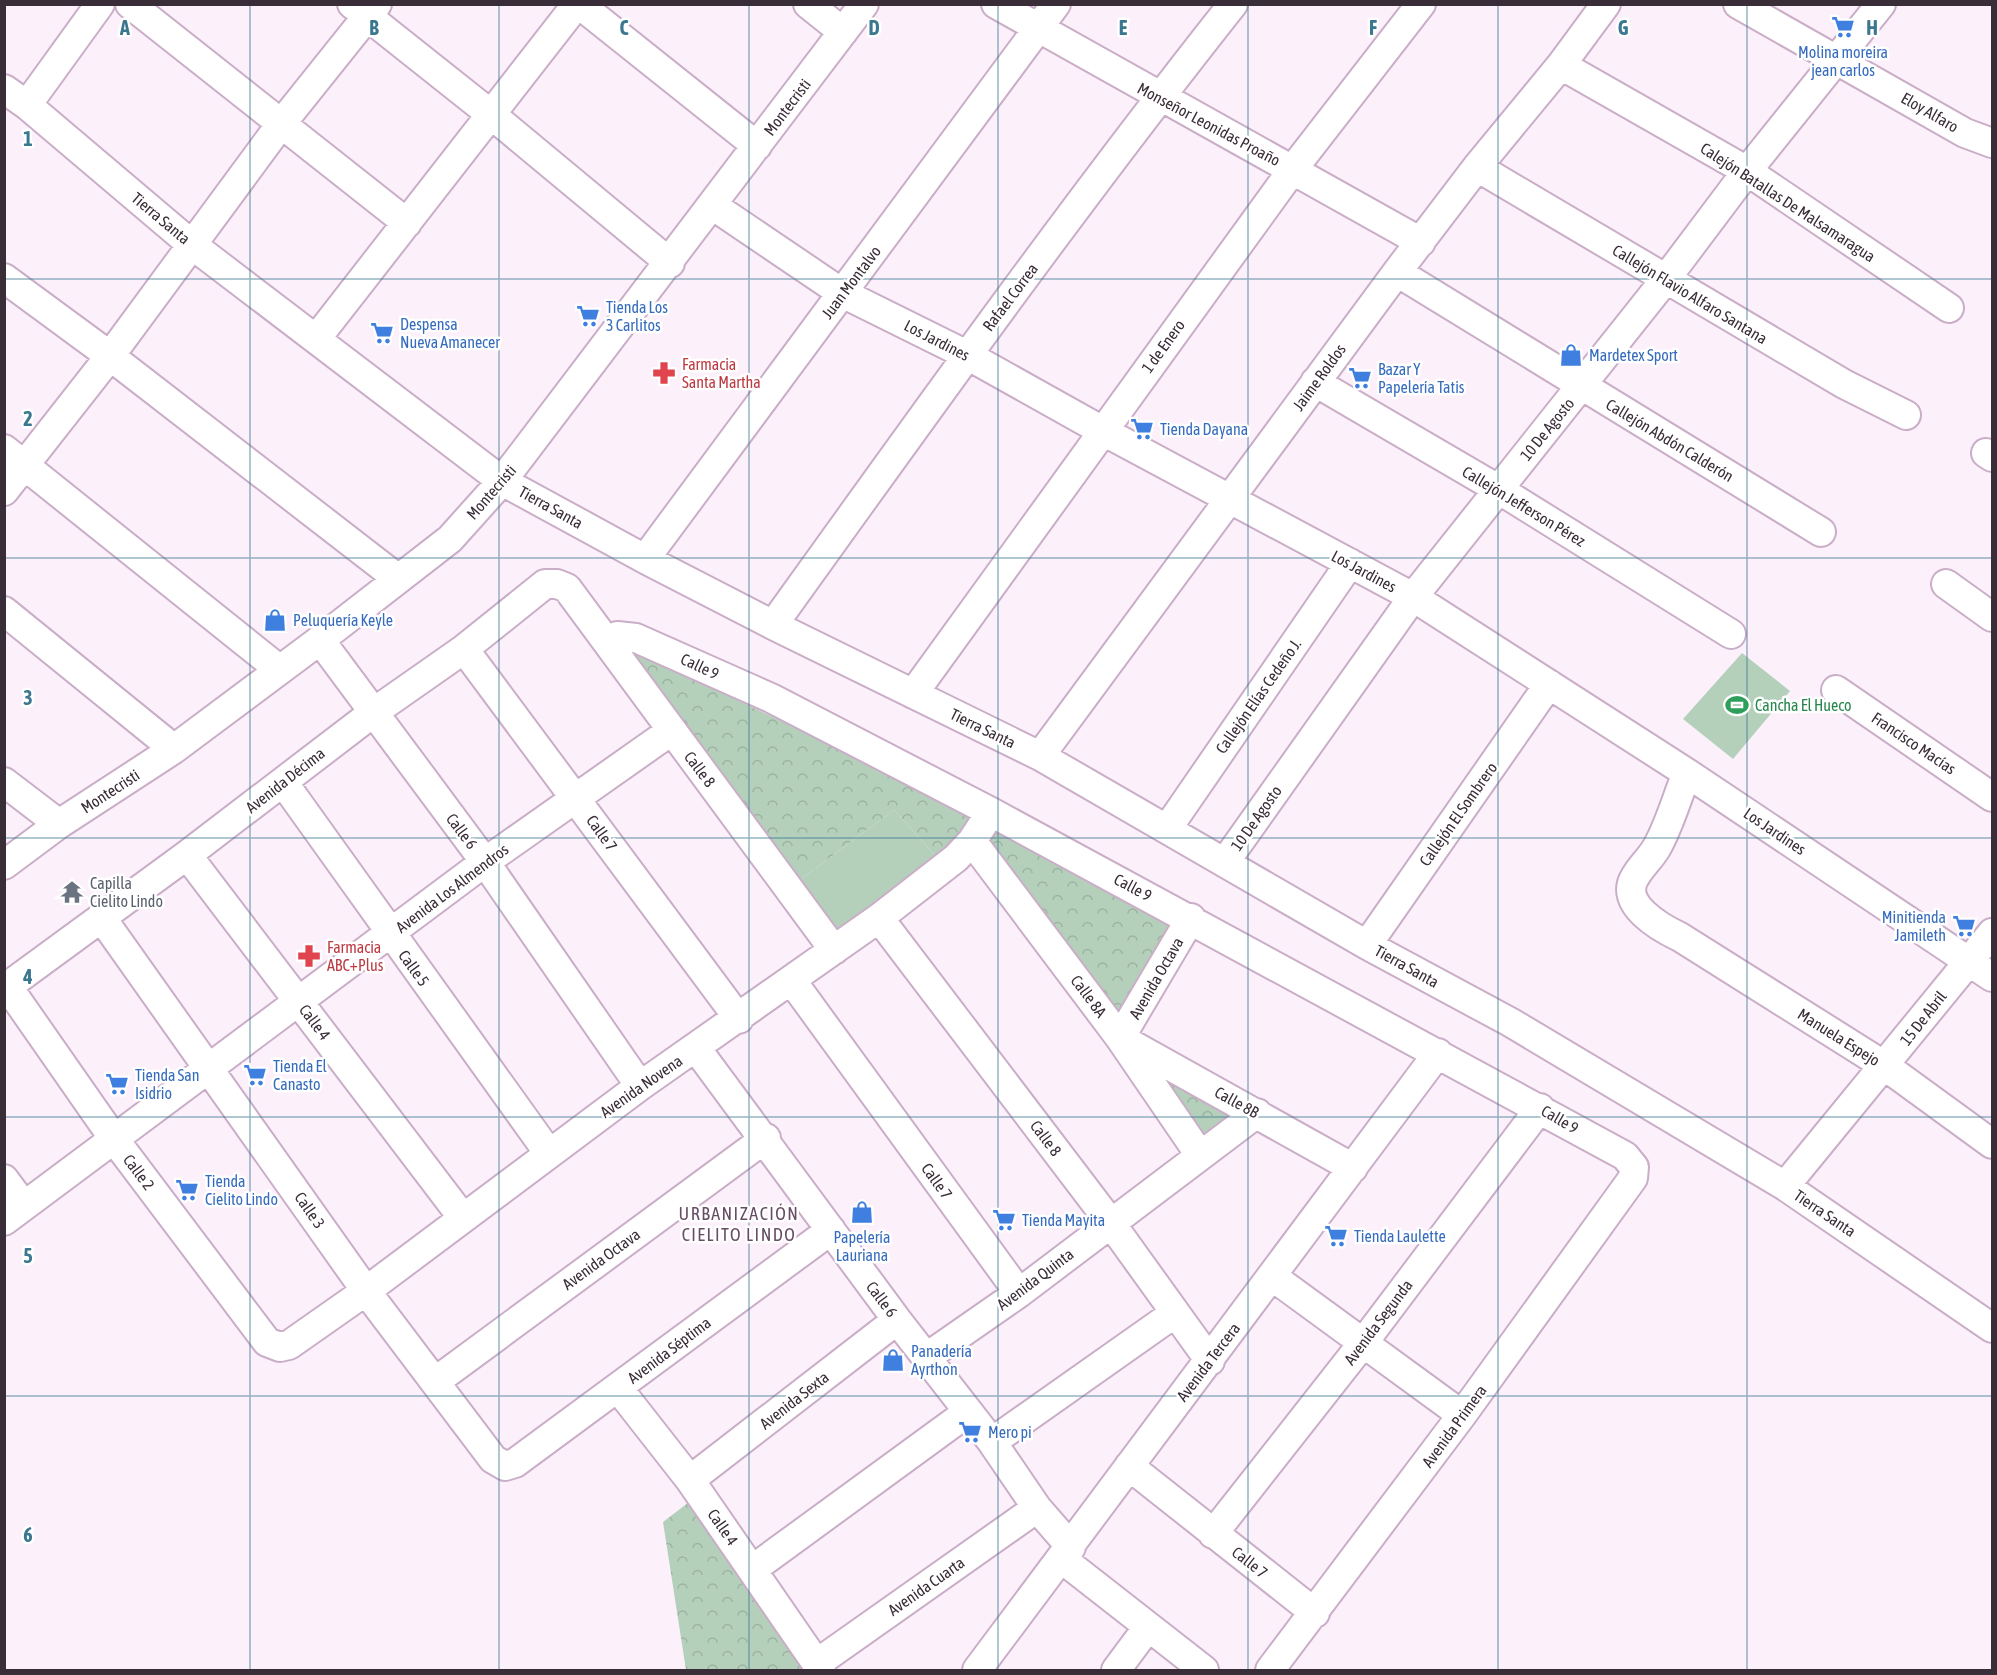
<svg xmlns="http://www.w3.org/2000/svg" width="1997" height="1675" viewBox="0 0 1997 1675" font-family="'Asap Condensed',sans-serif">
  <defs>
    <pattern id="park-crowns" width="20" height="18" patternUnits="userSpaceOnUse" patternTransform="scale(1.5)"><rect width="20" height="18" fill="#b4d0bb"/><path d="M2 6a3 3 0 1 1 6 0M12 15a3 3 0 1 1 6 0" fill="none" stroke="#9cb3a1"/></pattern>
  </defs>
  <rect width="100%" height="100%" fill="#fcf0fb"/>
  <path fill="#b4d0bb" d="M 1742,653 L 1790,691 L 1733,759 L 1683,719 Z
    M 894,810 L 939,860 L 840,935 L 797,882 Z"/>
  <path fill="url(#park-crowns)" d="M 619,644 L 976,813 L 961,837 L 939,860 L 894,810 L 797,882 Z
    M 998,828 L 1178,923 L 1117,1018 L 982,848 Z
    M 1151,1065 L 1239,1115 L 1204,1141 Z
    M 693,1499 L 807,1670 L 686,1670 L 663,1522 Z"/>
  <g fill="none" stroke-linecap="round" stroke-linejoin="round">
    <g stroke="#caadc7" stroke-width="32">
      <path id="minor" d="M 130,4 L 407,223
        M 352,4 L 493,116 L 670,263
        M 579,4 L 757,146
        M 808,4 L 843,32
        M 996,4 L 1421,242
        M 1738,4 L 1965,133 L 1992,143
        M 1561,65 L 1747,171 L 1949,308
        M 4,89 L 27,105 L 191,244 L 502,481 L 645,559 L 773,625 L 1040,756 L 1367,945 L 1510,1022 L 1785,1186 L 1992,1328
        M 27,105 L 100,4
        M 1477,167 L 1844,384 L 1906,415
        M 712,205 L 842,293 L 967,355 L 1101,430 L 1413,597 L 1687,773 L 1992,977
        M 1397,272 L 1821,532
        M 4,278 L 110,356 L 397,578
        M 316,339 L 577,4
        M 1315,382 L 1498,489 L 1731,634
        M 4,449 L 280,670
        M 1986,453 L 1992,457
        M 4,491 L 110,356 L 281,124 L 377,4
        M 645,559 L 1056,4
        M 1946,584 L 1992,617
        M 4,611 L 174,749
        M 773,625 C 923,416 1073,206 1233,4
        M 320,640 L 485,862 L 640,1086
        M 608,641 L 617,636 L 636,638 L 771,698 L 991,812 L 1625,1156 L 1634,1167 L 1633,1178 L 1462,1415 L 1270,1670
        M 464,649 L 739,1019
        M 1836,690 L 1992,797
        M 913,694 L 1293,169 L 1421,4
        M 1040,756 L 1397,272 L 1477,167 L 1561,65 L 1606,4
        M 1687,773 C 1677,797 1670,824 1657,847 C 1651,858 1641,866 1635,877 C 1618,904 1661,928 1680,937 L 1885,1066 L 1992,1144
        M 4,782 L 59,824
        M 283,782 L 548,1152
        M 1167,829 L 1350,563
        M 972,841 L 1120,1038 L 1200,1155
        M 187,855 L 463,1218
        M 1225,862 L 1413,597 L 1665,280 L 1747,171 L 1881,4
        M 4,865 L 59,824 L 174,749 L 320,640 L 450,539 L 502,481 L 864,4
        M 101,917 L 366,1291 L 493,1459 L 505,1466 L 515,1463 L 831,1230
        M 879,918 L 1110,1222 L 1210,1361
        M 1191,918 L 1120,1038 L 1353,1168
        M 1367,945 L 1549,684
        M 792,981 L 1019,1293
        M 8,987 L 114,1139 L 267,1342 L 280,1347 L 289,1345 L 366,1291 L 640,1086 L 879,918 L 956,858 L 972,841 L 991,812
        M 4,989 L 187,855 L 374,712 L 464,649 L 545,584 L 557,584 L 567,588 L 834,950
        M 696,1048 L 897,1320 L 992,1442 L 1037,1508 L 1071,1547
        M 4,1179 L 24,1206
        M 1785,1186 L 1992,933
        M 4,1221 L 485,862 L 671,731
        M 1273,1277 L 1462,1415
        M 927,1357 L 1019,1293 L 1257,1113
        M 436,1381 L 766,1138
        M 618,1388 L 690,1480 L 821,1670
        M 992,1442 L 1175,1313
        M 1129,1466 L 1315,1613
        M 690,1480 L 897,1320
        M 1213,1534 L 1363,1343 L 1540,1108
        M 1062,1559 L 1204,1670
        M 753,1569 L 968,1412
        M 816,1664 L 1037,1508
        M 977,1670 L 1438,1053
        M 1116,1670 L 1148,1627"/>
    </g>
    <use href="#minor" stroke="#fff" stroke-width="28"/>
  </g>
  <path fill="none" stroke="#3b778f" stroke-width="1.5" stroke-opacity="0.55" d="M 250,4 L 250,1670M 499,4 L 499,1670M 749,4 L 749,1670M 998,4 L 998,1670M 1248,4 L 1248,1670M 1498,4 L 1498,1670M 1747,4 L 1747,1670M 4,279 L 1992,279M 4,558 L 1992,558M 4,838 L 1992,838M 4,1117 L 1992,1117M 4,1396 L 1992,1396"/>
  <defs>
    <g id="supermarket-bare" transform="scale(1.8)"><path d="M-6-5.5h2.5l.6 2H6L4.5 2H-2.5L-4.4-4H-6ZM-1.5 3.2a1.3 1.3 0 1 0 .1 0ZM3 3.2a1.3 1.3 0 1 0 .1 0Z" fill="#3f7fe0" stroke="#fff" stroke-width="2.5" paint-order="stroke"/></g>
    <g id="shop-bare" transform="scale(1.8)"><path d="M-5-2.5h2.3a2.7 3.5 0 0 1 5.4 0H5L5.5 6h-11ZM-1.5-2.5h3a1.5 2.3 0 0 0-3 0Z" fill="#3f7fe0" stroke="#fff" stroke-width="2.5" paint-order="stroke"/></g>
    <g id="pharmacy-bare" transform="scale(1.8)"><path d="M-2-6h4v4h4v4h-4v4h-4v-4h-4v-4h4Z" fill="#e0444e" stroke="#fff" stroke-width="2.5" paint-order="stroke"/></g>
    <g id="stadium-bare" transform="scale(1.8)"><path d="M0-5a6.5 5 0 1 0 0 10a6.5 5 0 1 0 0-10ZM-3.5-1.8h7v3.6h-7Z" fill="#2e9e5b" stroke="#fff" stroke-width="2.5" paint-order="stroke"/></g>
    <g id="temple-bare" transform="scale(1.8)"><path d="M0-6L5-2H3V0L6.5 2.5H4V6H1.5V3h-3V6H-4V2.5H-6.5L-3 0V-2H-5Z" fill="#6b7280" stroke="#fff" stroke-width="2.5" paint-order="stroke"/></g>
  </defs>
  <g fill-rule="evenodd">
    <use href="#supermarket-bare" x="1843" y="27"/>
    <use href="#supermarket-bare" x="588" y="316"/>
    <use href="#supermarket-bare" x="382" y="333"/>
    <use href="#shop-bare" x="1571" y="355"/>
    <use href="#pharmacy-bare" x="664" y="373"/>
    <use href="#supermarket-bare" x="1360" y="378"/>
    <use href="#supermarket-bare" x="1142" y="429"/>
    <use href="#shop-bare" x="275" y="620"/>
    <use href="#stadium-bare" x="1737" y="705"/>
    <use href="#temple-bare" x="72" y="892"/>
    <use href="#supermarket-bare" x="1964" y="926"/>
    <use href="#pharmacy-bare" x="309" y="956"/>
    <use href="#supermarket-bare" x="255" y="1075"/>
    <use href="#supermarket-bare" x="117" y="1084"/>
    <use href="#supermarket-bare" x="187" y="1190"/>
    <use href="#shop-bare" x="862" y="1212"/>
    <use href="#supermarket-bare" x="1004" y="1220"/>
    <use href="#supermarket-bare" x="1336" y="1236"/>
    <use href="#shop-bare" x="893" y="1360"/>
    <use href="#supermarket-bare" x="970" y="1432"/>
  </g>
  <g text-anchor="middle" stroke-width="5" stroke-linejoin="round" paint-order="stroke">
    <g font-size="16" fill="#366cbe" stroke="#fff" text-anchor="start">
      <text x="1843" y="58" text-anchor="middle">Molina moreira<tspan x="1843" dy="18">jean carlos</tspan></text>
      <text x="606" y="313">Tienda Los<tspan x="606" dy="18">3 Carlitos</tspan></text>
      <text x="400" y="330">Despensa<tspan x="400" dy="18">Nueva Amanecer</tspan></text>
      <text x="1589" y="361">Mardetex Sport</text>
      <text x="1378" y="375">Bazar Y<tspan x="1378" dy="18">Papelería Tatis</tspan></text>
      <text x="1160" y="435">Tienda Dayana</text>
      <text x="293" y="626">Peluquería Keyle</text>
      <text x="1946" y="923" text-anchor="end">Minitienda<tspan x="1946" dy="18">Jamileth</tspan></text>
      <text x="273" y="1072">Tienda El<tspan x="273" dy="18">Canasto</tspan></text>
      <text x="135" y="1081">Tienda San<tspan x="135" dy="18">Isidrio</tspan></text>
      <text x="205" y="1187">Tienda<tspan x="205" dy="18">Cielito Lindo</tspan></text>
      <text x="1022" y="1226">Tienda Mayita</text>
      <text x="1354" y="1242">Tienda Laulette</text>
      <text x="862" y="1243" text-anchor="middle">Papelería<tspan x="862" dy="18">Lauriana</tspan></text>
      <text x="911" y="1357">Panadería<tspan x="911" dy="18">Ayrthon</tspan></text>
      <text x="988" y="1438">Mero pi</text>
    </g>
    <g font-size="16" fill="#392d37" stroke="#fff">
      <text transform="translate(787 107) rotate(-53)" y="6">Montecristi</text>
      <text transform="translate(1930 112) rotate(30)" y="6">Eloy Alfaro</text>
      <text transform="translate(1209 124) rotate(28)" y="6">Monseñor Leonidas Proaño</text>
      <text transform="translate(1788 202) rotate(33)" y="6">Calejón Batallas De Malsamaragua</text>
      <text transform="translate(161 218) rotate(40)" y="6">Tierra Santa</text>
      <text transform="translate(851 282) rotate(-53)" y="6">Juan Montalvo</text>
      <text transform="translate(1690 294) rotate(31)" y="6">Callejón Flavio Alfaro Santana</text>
      <text transform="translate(1010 297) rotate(-53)" y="6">Rafael Correa</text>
      <text transform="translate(937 340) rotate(27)" y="6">Los Jardines</text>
      <text transform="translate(1163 346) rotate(-54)" y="6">1 de Enero</text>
      <text transform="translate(1319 377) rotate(-54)" y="6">Jaime Roldos</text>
      <text transform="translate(1547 429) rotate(-51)" y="6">10 De Agosto</text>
      <text transform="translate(1670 440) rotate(31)" y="6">Callejón Abdón Calderón</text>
      <text transform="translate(491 492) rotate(-49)" y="6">Montecristi</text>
      <text transform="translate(1524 506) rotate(31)" y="6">Callejón Jefferson Pérez</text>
      <text transform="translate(551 507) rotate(29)" y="6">Tierra Santa</text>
      <text transform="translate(1364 571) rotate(28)" y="6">Los Jardines</text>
      <text transform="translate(700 666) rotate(25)" y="6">Calle 9</text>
      <text transform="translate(1258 696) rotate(-55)" y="6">Callejón Elías Cedeño J.</text>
      <text transform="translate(983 728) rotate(26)" y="6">Tierra Santa</text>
      <text transform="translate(1914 743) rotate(34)" y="6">Francisco Macías</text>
      <text transform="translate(700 769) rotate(53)" y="6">Calle 8</text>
      <text transform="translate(285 780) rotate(-38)" y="6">Avenida Décima</text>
      <text transform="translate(110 791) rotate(-33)" y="6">Montecristi</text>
      <text transform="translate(1458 814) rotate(-55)" y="6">Callejón El Sombrero</text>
      <text transform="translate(1256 818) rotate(-55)" y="6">10 De Agosto</text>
      <text transform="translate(462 831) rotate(53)" y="6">Calle 6</text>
      <text transform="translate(1775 831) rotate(34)" y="6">Los Jardines</text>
      <text transform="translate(602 833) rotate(54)" y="6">Calle 7</text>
      <text transform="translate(1133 887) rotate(28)" y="6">Calle 9</text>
      <text transform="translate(452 888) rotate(-37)" y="6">Avenida Los Almendros</text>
      <text transform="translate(1407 966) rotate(29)" y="6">Tierra Santa</text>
      <text transform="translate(414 968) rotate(54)" y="6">Calle 5</text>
      <text transform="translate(1156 978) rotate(-60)" y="6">Avenida Octava</text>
      <text transform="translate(1089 996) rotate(53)" y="6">Calle 8A</text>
      <text transform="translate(1923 1018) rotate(-52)" y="6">15 De Abril</text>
      <text transform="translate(315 1022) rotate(53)" y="6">Calle 4</text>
      <text transform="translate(1839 1037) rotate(32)" y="6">Manuela Espejo</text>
      <text transform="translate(641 1086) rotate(-35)" y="6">Avenida Novena</text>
      <text transform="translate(1237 1102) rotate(29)" y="6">Calle 8B</text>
      <text transform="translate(1560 1119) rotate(30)" y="6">Calle 9</text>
      <text transform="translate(1046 1138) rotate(53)" y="6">Calle 8</text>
      <text transform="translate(139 1172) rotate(53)" y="6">Calle 2</text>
      <text transform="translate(937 1181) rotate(54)" y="6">Calle 7</text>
      <text transform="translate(310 1210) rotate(55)" y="6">Calle 3</text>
      <text transform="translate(1825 1213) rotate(34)" y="6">Tierra Santa</text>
      <text transform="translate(601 1259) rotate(-36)" y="6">Avenida Octava</text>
      <text transform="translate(1035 1279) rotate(-37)" y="6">Avenida Quinta</text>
      <text transform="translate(882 1299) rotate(53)" y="6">Calle 6</text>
      <text transform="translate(1378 1322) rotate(-53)" y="6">Avenida Segunda</text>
      <text transform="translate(669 1350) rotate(-37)" y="6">Avenida Séptima</text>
      <text transform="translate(1208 1362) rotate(-53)" y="6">Avenida Tercera</text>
      <text transform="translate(794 1400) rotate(-38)" y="6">Avenida Sexta</text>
      <text transform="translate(1454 1426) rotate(-54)" y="6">Avenida Primera</text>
      <text transform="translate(723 1527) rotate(55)" y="6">Calle 4</text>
      <text transform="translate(1250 1562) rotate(38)" y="6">Calle 7</text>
      <text transform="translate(926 1586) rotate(-35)" y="6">Avenida Cuarta</text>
    </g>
    <g font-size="16" fill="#be3a42" stroke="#fff" text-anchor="start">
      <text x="682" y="370">Farmacia<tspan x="682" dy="18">Santa Martha</tspan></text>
      <text x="327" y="953">Farmacia<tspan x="327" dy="18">ABC+Plus</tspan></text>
    </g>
    <g font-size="16" fill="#27864d" stroke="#fff" text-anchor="start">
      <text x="1755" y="711">Cancha El Hueco</text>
    </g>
    <g font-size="16" fill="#5b616d" stroke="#fff" text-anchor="start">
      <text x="90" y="889">Capilla<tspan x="90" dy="18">Cielito Lindo</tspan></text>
    </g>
    <g font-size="18" letter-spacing="1.5" fill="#664d64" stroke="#fff">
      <text x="739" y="1220">URBANIZACIÓN<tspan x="739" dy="21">CIELITO LINDO</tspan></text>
    </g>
  </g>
  <g font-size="20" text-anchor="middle" font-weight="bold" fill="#3b778f" stroke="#fff" stroke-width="5" stroke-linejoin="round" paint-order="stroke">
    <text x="125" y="35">A</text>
    <text x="374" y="35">B</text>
    <text x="624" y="35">C</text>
    <text x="874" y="35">D</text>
    <text x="1123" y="35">E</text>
    <text x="1373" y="35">F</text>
    <text x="1623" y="35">G</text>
    <text x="1872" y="35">H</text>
    <text x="28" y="146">1</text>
    <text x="28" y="426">2</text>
    <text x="28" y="705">3</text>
    <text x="28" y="984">4</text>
    <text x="28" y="1263">5</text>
    <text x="28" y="1542">6</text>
  </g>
  <rect width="1997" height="1675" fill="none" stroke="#392d37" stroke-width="12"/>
</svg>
